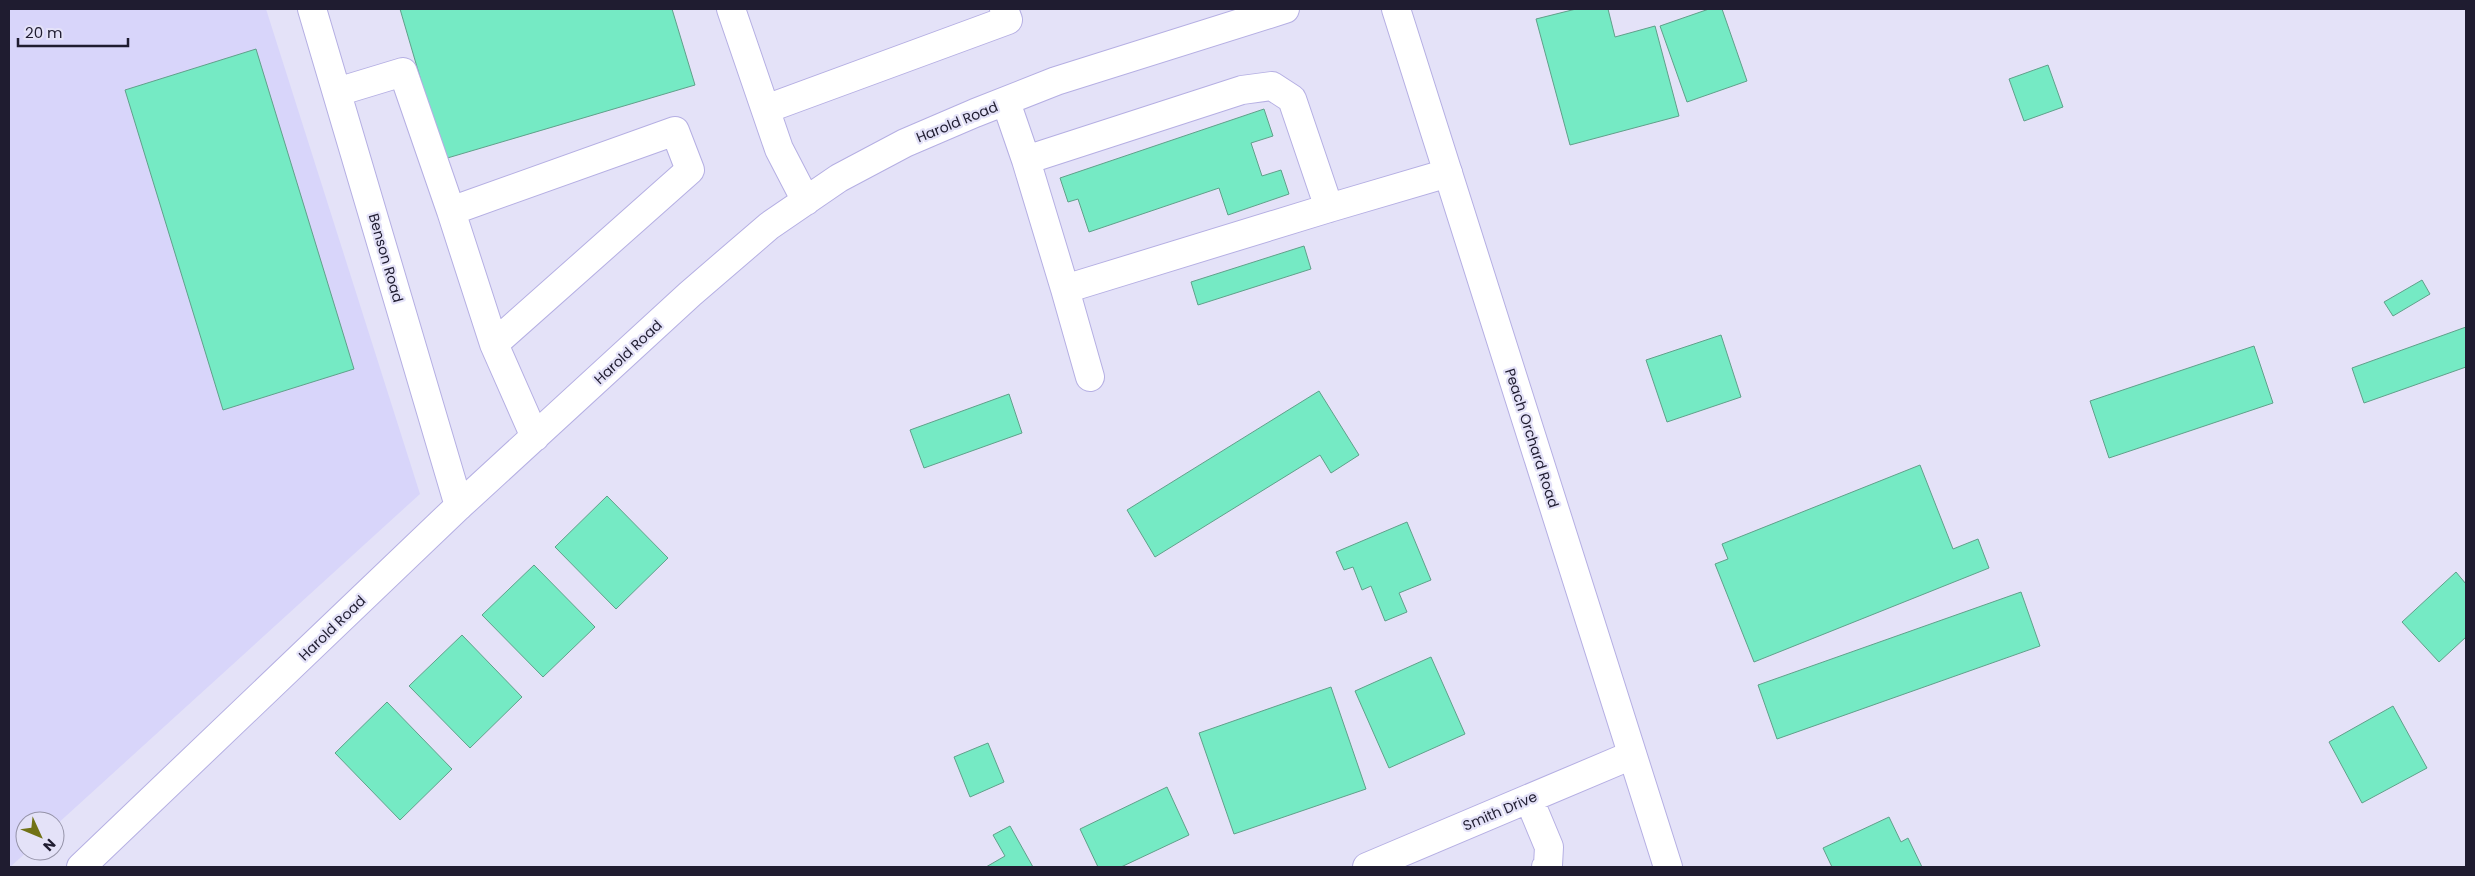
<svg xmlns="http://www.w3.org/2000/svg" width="2475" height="876" viewBox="0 0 2475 876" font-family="Poppins,sans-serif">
  <rect width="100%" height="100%" fill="#e4e2f8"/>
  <path fill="#d8d5fa" d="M 9,9 L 266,9 L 420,494 L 55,826 L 55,821 L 25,821 L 25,851 L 28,851 L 10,867 Z"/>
  <path fill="#75eac4" stroke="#60a08a" d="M 400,9 L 672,9 L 695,85 L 444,159 Z
    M 1576,9 L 1608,9 L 1615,37 L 1655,26 L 1679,116 L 1570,145 L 1536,19 Z
    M 1709,9 L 1722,9 L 1747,81 L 1687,102 L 1660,26 Z
    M 256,49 L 354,369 L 223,410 L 125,90 Z
    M 2048,65 L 2063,107 L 2024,121 L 2009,79 Z
    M 1264,109 L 1273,136 L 1251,143 L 1262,176 L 1281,170 L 1289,194 L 1228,215 L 1219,188 L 1089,232 L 1078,199 L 1068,202 L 1060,178 Z
    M 1304,246 L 1311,269 L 1198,305 L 1191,282 Z
    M 2422,280 L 2430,294 L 2393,316 L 2384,302 Z
    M 2466,327 L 2466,367 L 2364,403 L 2352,368 Z
    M 1721,335 L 1741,397 L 1667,422 L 1646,360 Z
    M 2254,346 L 2273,403 L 2109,458 L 2090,401 Z
    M 1319,391 L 1359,455 L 1331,473 L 1320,455 L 1155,557 L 1127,510 Z
    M 1009,394 L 1022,433 L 924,468 L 910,430 Z
    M 1920,465 L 1953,549 L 1978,539 L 1989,568 L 1754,662 L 1715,564 L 1728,559 L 1722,544 Z
    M 607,496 L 668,558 L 616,609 L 555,547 Z
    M 1407,522 L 1431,580 L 1399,593 L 1407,612 L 1385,621 L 1371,586 L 1362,590 L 1353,567 L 1344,570 L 1336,552 Z
    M 534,565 L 595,627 L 543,677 L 482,615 Z
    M 2456,572 L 2466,584 L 2466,637 L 2439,662 L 2402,622 Z
    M 2021,592 L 2040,646 L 1777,739 L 1758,685 Z
    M 462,635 L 522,697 L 470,748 L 409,686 Z
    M 1431,657 L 1465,734 L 1389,768 L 1355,691 Z
    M 1331,687 L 1366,789 L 1234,834 L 1199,733 Z
    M 387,702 L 452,769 L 400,820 L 335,753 Z
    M 2393,706 L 2427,768 L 2362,803 L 2329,742 Z
    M 988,743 L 1004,782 L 970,797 L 954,757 Z
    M 1167,787 L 1189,835 L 1121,867 L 1098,867 L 1080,829 Z
    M 1889,817 L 1901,842 L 1908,838 L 1922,867 L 1832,867 L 1823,848 Z
    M 1010,826 L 1033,867 L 986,867 L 1005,856 L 993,835 Z"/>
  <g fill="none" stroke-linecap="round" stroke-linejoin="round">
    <g stroke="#b5afe3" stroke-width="30">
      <path id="minor" d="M 312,9 L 459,506
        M 731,9 L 779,149 L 806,201
        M 337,92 L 403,72 L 451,211
        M 1006,102 L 1026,160 L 1065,289 L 1329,208 L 1448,173
        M 766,109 L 1008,20 L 1004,9
        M 1026,160 L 1242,90 L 1272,86 L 1292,99 L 1329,208
        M 1065,289 L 1090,377
        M 494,344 L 690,170 L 675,131 L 451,211 L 494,344 L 535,437
        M 1529,799 L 1549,847 L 1548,865 L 1546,867
        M 81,867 L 459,506 L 690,294 L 769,226 L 839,178 L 905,143 L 975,113 L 1056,81 L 1285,9
        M 1367,867 L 1632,755"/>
    </g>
    <g stroke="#b5afe3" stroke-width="30">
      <path id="major" d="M 1396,9 L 1668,867"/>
    </g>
    <use href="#minor" stroke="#fff" stroke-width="28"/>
    <use href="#major" stroke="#fff" stroke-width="28"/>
  </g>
  <g text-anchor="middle" stroke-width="4.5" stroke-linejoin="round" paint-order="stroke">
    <g font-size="14" fill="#1f1c30" stroke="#e4e2f8">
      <text transform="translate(957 122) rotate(-22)" y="5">Harold Road</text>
      <text transform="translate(386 258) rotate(74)" y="5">Benson Road</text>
      <text transform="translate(628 352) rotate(-43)" y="5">Harold Road</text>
      <text transform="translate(1532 438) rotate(72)" y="5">Peach Orchard Road</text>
      <text transform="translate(332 628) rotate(-44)" y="5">Harold Road</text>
      <text transform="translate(1500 811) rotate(-23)" y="5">Smith Drive</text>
    </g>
  </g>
  <rect width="2475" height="876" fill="none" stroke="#1f1c30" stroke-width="20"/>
  <g transform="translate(40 836) rotate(134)"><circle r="24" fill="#e4e2f8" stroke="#9593a8"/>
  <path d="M0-4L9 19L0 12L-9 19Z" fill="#717216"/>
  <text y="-8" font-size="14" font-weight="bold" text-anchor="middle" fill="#1f1c30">N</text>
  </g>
  <path d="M18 38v8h110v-8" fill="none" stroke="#1f1c30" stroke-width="2.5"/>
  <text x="25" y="38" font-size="15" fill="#1f1c30" stroke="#e4e2f8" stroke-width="4" paint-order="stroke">20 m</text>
</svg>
